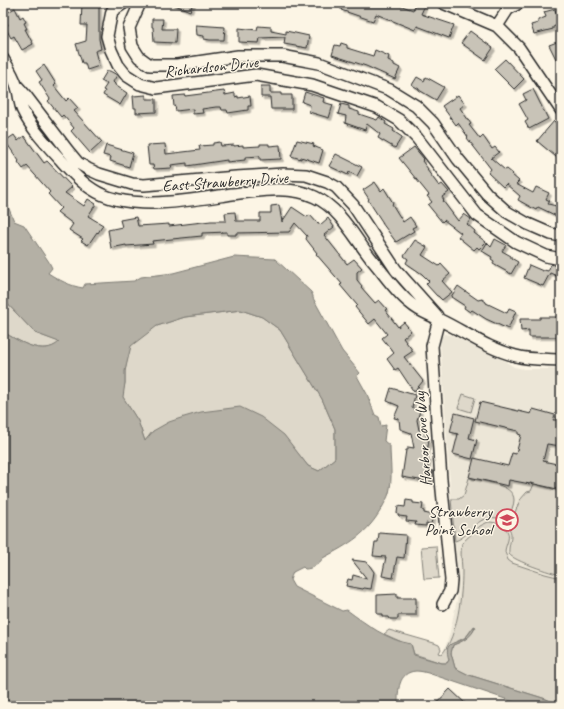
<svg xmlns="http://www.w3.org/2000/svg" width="564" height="709" viewBox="0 0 564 709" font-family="Caveat,sans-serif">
  <defs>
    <filter id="shadow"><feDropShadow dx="2.5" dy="2.5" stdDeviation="0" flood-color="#0004"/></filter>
  </defs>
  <rect width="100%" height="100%" fill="#fcf5e5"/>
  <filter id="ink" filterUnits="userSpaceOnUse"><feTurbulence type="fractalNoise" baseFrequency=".025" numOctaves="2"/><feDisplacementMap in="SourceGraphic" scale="8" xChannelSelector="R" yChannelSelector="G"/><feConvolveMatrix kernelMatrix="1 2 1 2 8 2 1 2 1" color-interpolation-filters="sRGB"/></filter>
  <g filter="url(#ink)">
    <path fill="#ece6d7" d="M 444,334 L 451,335 L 502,359 L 514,367 L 524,369 L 561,369 L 561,703 L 440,662 L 449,636 L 457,600 L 458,574 L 451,499 L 440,339 Z"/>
    <path fill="#ded8ca" stroke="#84827a" d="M 3,299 L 35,333 L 60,342 C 43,357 19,341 3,332 Z
      M 241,310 L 262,317 L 280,330 L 322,399 L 335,429 L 335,458 L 319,471 L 308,466 L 284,436 L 271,426 L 153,431 L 145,441 L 138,421 L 122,396 L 125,383 L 125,371 L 133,330 L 157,326 L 185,317 Z
      M 463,394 L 475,398 L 471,412 L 458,408 Z
      M 469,478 C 482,481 514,484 514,500 C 514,505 511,511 509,516 L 501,514 L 498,518 C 474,515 473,535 455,541 L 451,499 L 459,499 L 464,495 Z
      M 534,484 L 561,491 L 561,575 C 551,573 514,561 509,554 C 508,540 516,536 506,524 L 513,517 L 520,500 L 527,492 L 531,491 Z
      M 488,522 C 498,522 511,527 508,540 C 507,544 505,548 505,552 L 508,560 L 512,563 L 545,574 L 561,578 L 561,706 L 546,699 L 469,675 L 455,668 L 451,653 L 453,645 C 464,641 470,637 476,627 L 474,626 L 466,637 L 450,645 L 449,660 L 447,663 L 442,663 L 414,654 L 411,644 L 404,643 L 384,634 L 389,630 L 434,643 L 439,645 L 441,649 L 439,653 L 442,654 C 458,635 462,595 462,572 C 462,563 460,553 462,543 L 480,526 Z
      M 436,546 L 439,578 L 424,579 L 421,547 Z"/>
    <path fill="#b4b0a5" stroke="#7d7b74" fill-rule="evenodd" d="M 3,199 L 7,204 L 14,221 L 24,225 L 49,262 L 52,268 L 48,273 C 59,280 70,286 83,288 L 85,284 L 134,281 L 141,277 L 173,273 L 234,257 L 275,259 L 311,292 L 313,296 L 313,298 L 342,351 L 360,373 L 357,376 L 367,394 L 375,415 L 379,417 L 381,426 L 386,425 L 384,441 L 390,446 C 390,462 393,478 389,493 C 388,497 385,502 383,506 C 368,534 349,544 323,558 C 319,564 312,569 305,569 L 303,567 L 293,572 L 290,580 L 294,587 L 342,611 L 347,610 C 366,624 387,640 411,644 L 414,655 L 442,663 L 447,663 L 449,660 C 443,640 455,645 465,638 C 469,634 472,629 475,626 C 473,637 463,641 453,645 L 451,653 L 455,668 L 469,675 L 546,699 L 561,706 L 526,706 L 428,673 C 424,672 420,671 416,671 C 398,672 398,691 398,704 L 401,706 L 3,706 L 3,332 C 19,341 43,357 59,342 L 35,333 L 3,299 ZM 241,310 L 262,317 L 280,330 L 322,399 L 335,429 L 335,458 L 319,471 L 308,466 L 284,435 L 261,417 L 240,407 L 201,412 L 184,417 L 169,422 L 153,431 L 145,441 L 138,421 L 123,397 L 125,383 L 125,371 L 131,346 L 157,326 L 185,317 Z"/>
    <path fill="#c8c3b7" stroke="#2b2b2b" filter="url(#shadow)" d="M 82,3 L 99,3 L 99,39 L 101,49 L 95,51 L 99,66 L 87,70 L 85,63 L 82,63 L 76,44 L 86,41 L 87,25 L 81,25 Z
      M 170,3 L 193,3 L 190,11 Z
      M 343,3 L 394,3 L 413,10 L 416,3 L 419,3 L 425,5 L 421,14 L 454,25 L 449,38 L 417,26 L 415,30 L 376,14 L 373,21 L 341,10 Z
      M 15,8 L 20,18 L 23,16 L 26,22 L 24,23 L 27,29 L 25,29 L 33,44 L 22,50 L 14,36 L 11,38 L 5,27 L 8,25 L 3,15 Z
      M 555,9 L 559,24 L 553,27 L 553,29 L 534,34 L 531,25 L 538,23 L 538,20 L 546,17 L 544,12 Z
      M 152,19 L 163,19 L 162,29 L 176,29 L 175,43 L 154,42 L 153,27 L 152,27 Z
      M 196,25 L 225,27 L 224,40 L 210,40 L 204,39 L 204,36 L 197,35 Z
      M 258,26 L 271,27 L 271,31 L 286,34 L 286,31 L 309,36 L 307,48 L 284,44 L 285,37 L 260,38 L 259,43 L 239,42 L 239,28 L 257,30 Z
      M 470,31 L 493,48 L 485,60 L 461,43 Z
      M 557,42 L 558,44 L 561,43 L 561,56 L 556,59 L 549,45 Z
      M 341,43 L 347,45 L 347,48 L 373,56 L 375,50 L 389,56 L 388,60 L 394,63 L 394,65 L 400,68 L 395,79 L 366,66 L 332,55 L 335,45 L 340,46 Z
      M 505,59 L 524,79 L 514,89 L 494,69 Z
      M 44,65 L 56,84 L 54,86 L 66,101 L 69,98 L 78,108 L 74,111 L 102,142 L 90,153 L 71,131 L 74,128 L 63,115 L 61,117 L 48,101 L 50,99 L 39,82 L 42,80 L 36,71 Z
      M 107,71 L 110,71 L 117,75 L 113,82 L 115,84 L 115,85 L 127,93 L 120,105 L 103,95 L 105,91 L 103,90 L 107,84 L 101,81 Z
      M 417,77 L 424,81 L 426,77 L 444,87 L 436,100 L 419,90 L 419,89 L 412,85 Z
      M 261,86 L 270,86 L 270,93 L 281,93 L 281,95 L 292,95 L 292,109 L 271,109 L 270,97 L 261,97 Z
      M 533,89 L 548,119 L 529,129 L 525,122 L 528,120 L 519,104 L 526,100 L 523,94 Z
      M 224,91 L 225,95 L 235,93 L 235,97 L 238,96 L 238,98 L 250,96 L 251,106 L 248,106 L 248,110 L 228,113 L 227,110 L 222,110 L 221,107 L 216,107 L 202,109 L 203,113 L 193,114 L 193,109 L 176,111 L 175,106 L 174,107 L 173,96 L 185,95 L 185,96 Z
      M 305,92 L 324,98 L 323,102 L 333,105 L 329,118 L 309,112 L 310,105 L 302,102 Z
      M 146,95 L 146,99 L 156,99 L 156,112 L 136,113 L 136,108 L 134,108 L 133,96 Z
      M 458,95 L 465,104 L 460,108 L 471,124 L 469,125 L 480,139 L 483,136 L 492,149 L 495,147 L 499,152 L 491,158 L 505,170 L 507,169 L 513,174 L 512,175 L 519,181 L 516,184 L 533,193 L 536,187 L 549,193 L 546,199 L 550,201 L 548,204 L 561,207 L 561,218 L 538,207 L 536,210 L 518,200 L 520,196 L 506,184 L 503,187 L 488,173 L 491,169 L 467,138 L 468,137 L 458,123 L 456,125 L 442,106 Z
      M 341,104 L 349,106 L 349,109 L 359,112 L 359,114 L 377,120 L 379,117 L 386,122 L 385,124 L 394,129 L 393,131 L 402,137 L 395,148 L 378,138 L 380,134 L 367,124 L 365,130 L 345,123 L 346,116 L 338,114 Z
      M 554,121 L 561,128 L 561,131 L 556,136 L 561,140 L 561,161 L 537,141 Z
      M 14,135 L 18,141 L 24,136 L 44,163 L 47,161 L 72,187 L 65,193 L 84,206 L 88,199 L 96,204 L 88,216 L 103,225 L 98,233 L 97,232 L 88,245 L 81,241 L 83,239 L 69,230 L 73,224 L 57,212 L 61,208 L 48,194 L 50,192 L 27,166 L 23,169 L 18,162 L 19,161 L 5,141 Z
      M 297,140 L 314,144 L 313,146 L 323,150 L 319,163 L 301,157 L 301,159 L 291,156 Z
      M 220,142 L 221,146 L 234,145 L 234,146 L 243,145 L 243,147 L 260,146 L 260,144 L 269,144 L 269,146 L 280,145 L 281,159 L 260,160 L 260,156 L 245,157 L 245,160 L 227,162 L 227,160 L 187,166 L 187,163 L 171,165 L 172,168 L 154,169 L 153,165 L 149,165 L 147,145 L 165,144 L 166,154 L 200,150 L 199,146 L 213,145 L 213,143 Z
      M 106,145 L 133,153 L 129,167 L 110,161 L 111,157 L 103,155 Z
      M 414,147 L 424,159 L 422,161 L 428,169 L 427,170 L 439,186 L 442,184 L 449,192 L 442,197 L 444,200 L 443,201 L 458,221 L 464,214 L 471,219 L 467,224 L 475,231 L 474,233 L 486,242 L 479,249 L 477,247 L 474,250 L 458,237 L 461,233 L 444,220 L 442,222 L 428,205 L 432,202 L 427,196 L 429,195 L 399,158 Z
      M 336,154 L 362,167 L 357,176 L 349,172 L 348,175 L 329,166 Z
      M 375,182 L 381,191 L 384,188 L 393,203 L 392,204 L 403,222 L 410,217 L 416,226 L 412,228 L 414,231 L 396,242 L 382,223 L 383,223 L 368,200 L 369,199 L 363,190 Z
      M 279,205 L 282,222 L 292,207 L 307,217 L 310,215 L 317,223 L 318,222 L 320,225 L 328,218 L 334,227 L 324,235 L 347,264 L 354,259 L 362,268 L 357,272 L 357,280 L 362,286 L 361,287 L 375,303 L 379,300 L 387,309 L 385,310 L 398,327 L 404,322 L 411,331 L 403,338 L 413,351 L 404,357 L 423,381 L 414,392 L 398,368 L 395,370 L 387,359 L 394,353 L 382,338 L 387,334 L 375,319 L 369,324 L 355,307 L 357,305 L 340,285 L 342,284 L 316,254 L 317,253 L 306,239 L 307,236 L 295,223 L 289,232 L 236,233 L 236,235 L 227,235 L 227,232 L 202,233 L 202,236 L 152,241 L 153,244 L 126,246 L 126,245 L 111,248 L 108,230 L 122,227 L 120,220 L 136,217 L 138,226 L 169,224 L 169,226 L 211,221 L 226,221 L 225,213 L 235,212 L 236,221 L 260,221 L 260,213 L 271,213 L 271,206 Z
      M 495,239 L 506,245 L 502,251 L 511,256 L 511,258 L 518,262 L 511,274 L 493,264 L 494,261 L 491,259 L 492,257 L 482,251 L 487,243 L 491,247 Z
      M 415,240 L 427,247 L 422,255 L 439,266 L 441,264 L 450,274 L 442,281 L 452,292 L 442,300 L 438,296 L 437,296 L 426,284 L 429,281 L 422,274 L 406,263 L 408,259 L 404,256 Z
      M 551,264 L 561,268 L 557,276 L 550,273 L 543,286 L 524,278 L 529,265 L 543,271 L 544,270 L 548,271 Z
      M 458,286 L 478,300 L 482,299 L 486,302 L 486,303 L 507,313 L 509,308 L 516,311 L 508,329 L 486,319 L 472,310 L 470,312 L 464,308 L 465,306 L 451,297 Z
      M 540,317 L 561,317 L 561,337 L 529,337 L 529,330 L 521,331 L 520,319 L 540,319 Z
      M 391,388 L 415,395 L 412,408 L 420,411 L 417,420 L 419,430 L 425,429 L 427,440 L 429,440 L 426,458 L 429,459 L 427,470 L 433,471 L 431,482 L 402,477 L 406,450 L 408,450 L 408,447 L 414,448 L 411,433 L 400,429 L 399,419 L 394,418 L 399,406 L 387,401 Z
      M 480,402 L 531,414 L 533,409 L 555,415 L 553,420 L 561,420 L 561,446 L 547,444 L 543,461 L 557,464 L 556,469 L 561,470 L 557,489 L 530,483 L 530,484 L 509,480 L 508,486 L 469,477 L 474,458 L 508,466 L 512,453 L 516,454 L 521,435 L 518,434 L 518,431 L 475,421 Z
      M 455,413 L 474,418 L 469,438 L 477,440 L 472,459 L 453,454 L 458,434 L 450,432 Z
      M 406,500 L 413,501 L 413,503 L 423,504 L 422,510 L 424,511 L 424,513 L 433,515 L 431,524 L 426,523 L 426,526 L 415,525 L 416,522 L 406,521 L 407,517 L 399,516 L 397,513 L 398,506 L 405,507 Z
      M 379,533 L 406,535 L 404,558 L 397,557 L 393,578 L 382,576 L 386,557 L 373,556 L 375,542 L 378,542 Z
      M 352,560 L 367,562 L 374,572 L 371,589 L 364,588 L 363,589 L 346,586 L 348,579 L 352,580 L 353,575 L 367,579 Z
      M 397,594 L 397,598 L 416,598 L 416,615 L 398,615 L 398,619 L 390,619 L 389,617 L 383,617 L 383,614 L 377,614 L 377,595 Z
      M 450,689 L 468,706 L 434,706 Z"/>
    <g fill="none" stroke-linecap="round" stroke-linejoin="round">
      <g stroke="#2b2b2b" stroke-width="14">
        <path id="minor" d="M 124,3 L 112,11 L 107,36 L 111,50 L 118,65 L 126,75 L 140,84 L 156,88 L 256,75 L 312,85 L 377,107 L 399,120 L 417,138 L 477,215 L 516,242 L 546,256 L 561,259
          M 140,3 L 129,28 L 132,46 L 139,57 L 150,65 L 177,65 L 238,56 L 282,56 L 319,63 L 390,90 L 416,106 L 433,123 L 458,159 L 487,194 L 507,212 L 528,224 L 551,234 L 561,236
          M 443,3 L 497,26 L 519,48 L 561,110
          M 497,26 L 508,9 L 519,3
          M 3,59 C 8,67 14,77 17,87 C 20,95 19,103 23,111 C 31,128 46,144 59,158 C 69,169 79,181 92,189 C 127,213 192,200 232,194 C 258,191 290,185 315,197 C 341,209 355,239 373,261 C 385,275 396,292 410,303 C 420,312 429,314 440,320 C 465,332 488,349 516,356 C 530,360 546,359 561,360
          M 18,87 L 26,96 L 68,151 L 78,163 L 88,169 L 99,174 L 132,184 L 144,185 L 236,177 L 283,174 L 306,175 L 327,182 L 336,187 L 353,205 L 396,270 L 437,316
          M 439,319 L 432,346 L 441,480 L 451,580 L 450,591 L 443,604"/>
      </g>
      <use href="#minor" stroke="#fcf5e5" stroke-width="11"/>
    </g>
  </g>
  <defs>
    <g id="school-ring" transform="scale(1.15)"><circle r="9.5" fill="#fcf5e5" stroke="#d1495b" stroke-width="1.5"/><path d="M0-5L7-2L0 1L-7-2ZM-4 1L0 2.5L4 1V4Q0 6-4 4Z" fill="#d1495b"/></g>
  </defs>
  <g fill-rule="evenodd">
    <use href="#school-ring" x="507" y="520"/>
  </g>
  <g text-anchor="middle" stroke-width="3" stroke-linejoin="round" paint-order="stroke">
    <g font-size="16" fill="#2b2b2b" stroke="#fcf5e5">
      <text transform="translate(211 66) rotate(-6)" y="6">Richardson Drive</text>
      <text transform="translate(225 181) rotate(-4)" y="6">East Strawberry Drive</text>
      <text transform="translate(422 439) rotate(-94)" y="6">Harbor Cove Way</text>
    </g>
    <g font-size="16" fill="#2b2b2b" stroke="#fcf5e5" text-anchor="end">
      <text x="492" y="517">Strawberry<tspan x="492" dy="18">Point School</tspan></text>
    </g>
  </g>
  <rect width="564" height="709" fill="none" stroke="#fcf5e5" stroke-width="16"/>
  <rect x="8" y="8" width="548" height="693" fill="none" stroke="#2b2b2b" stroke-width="1.5" filter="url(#ink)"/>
</svg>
